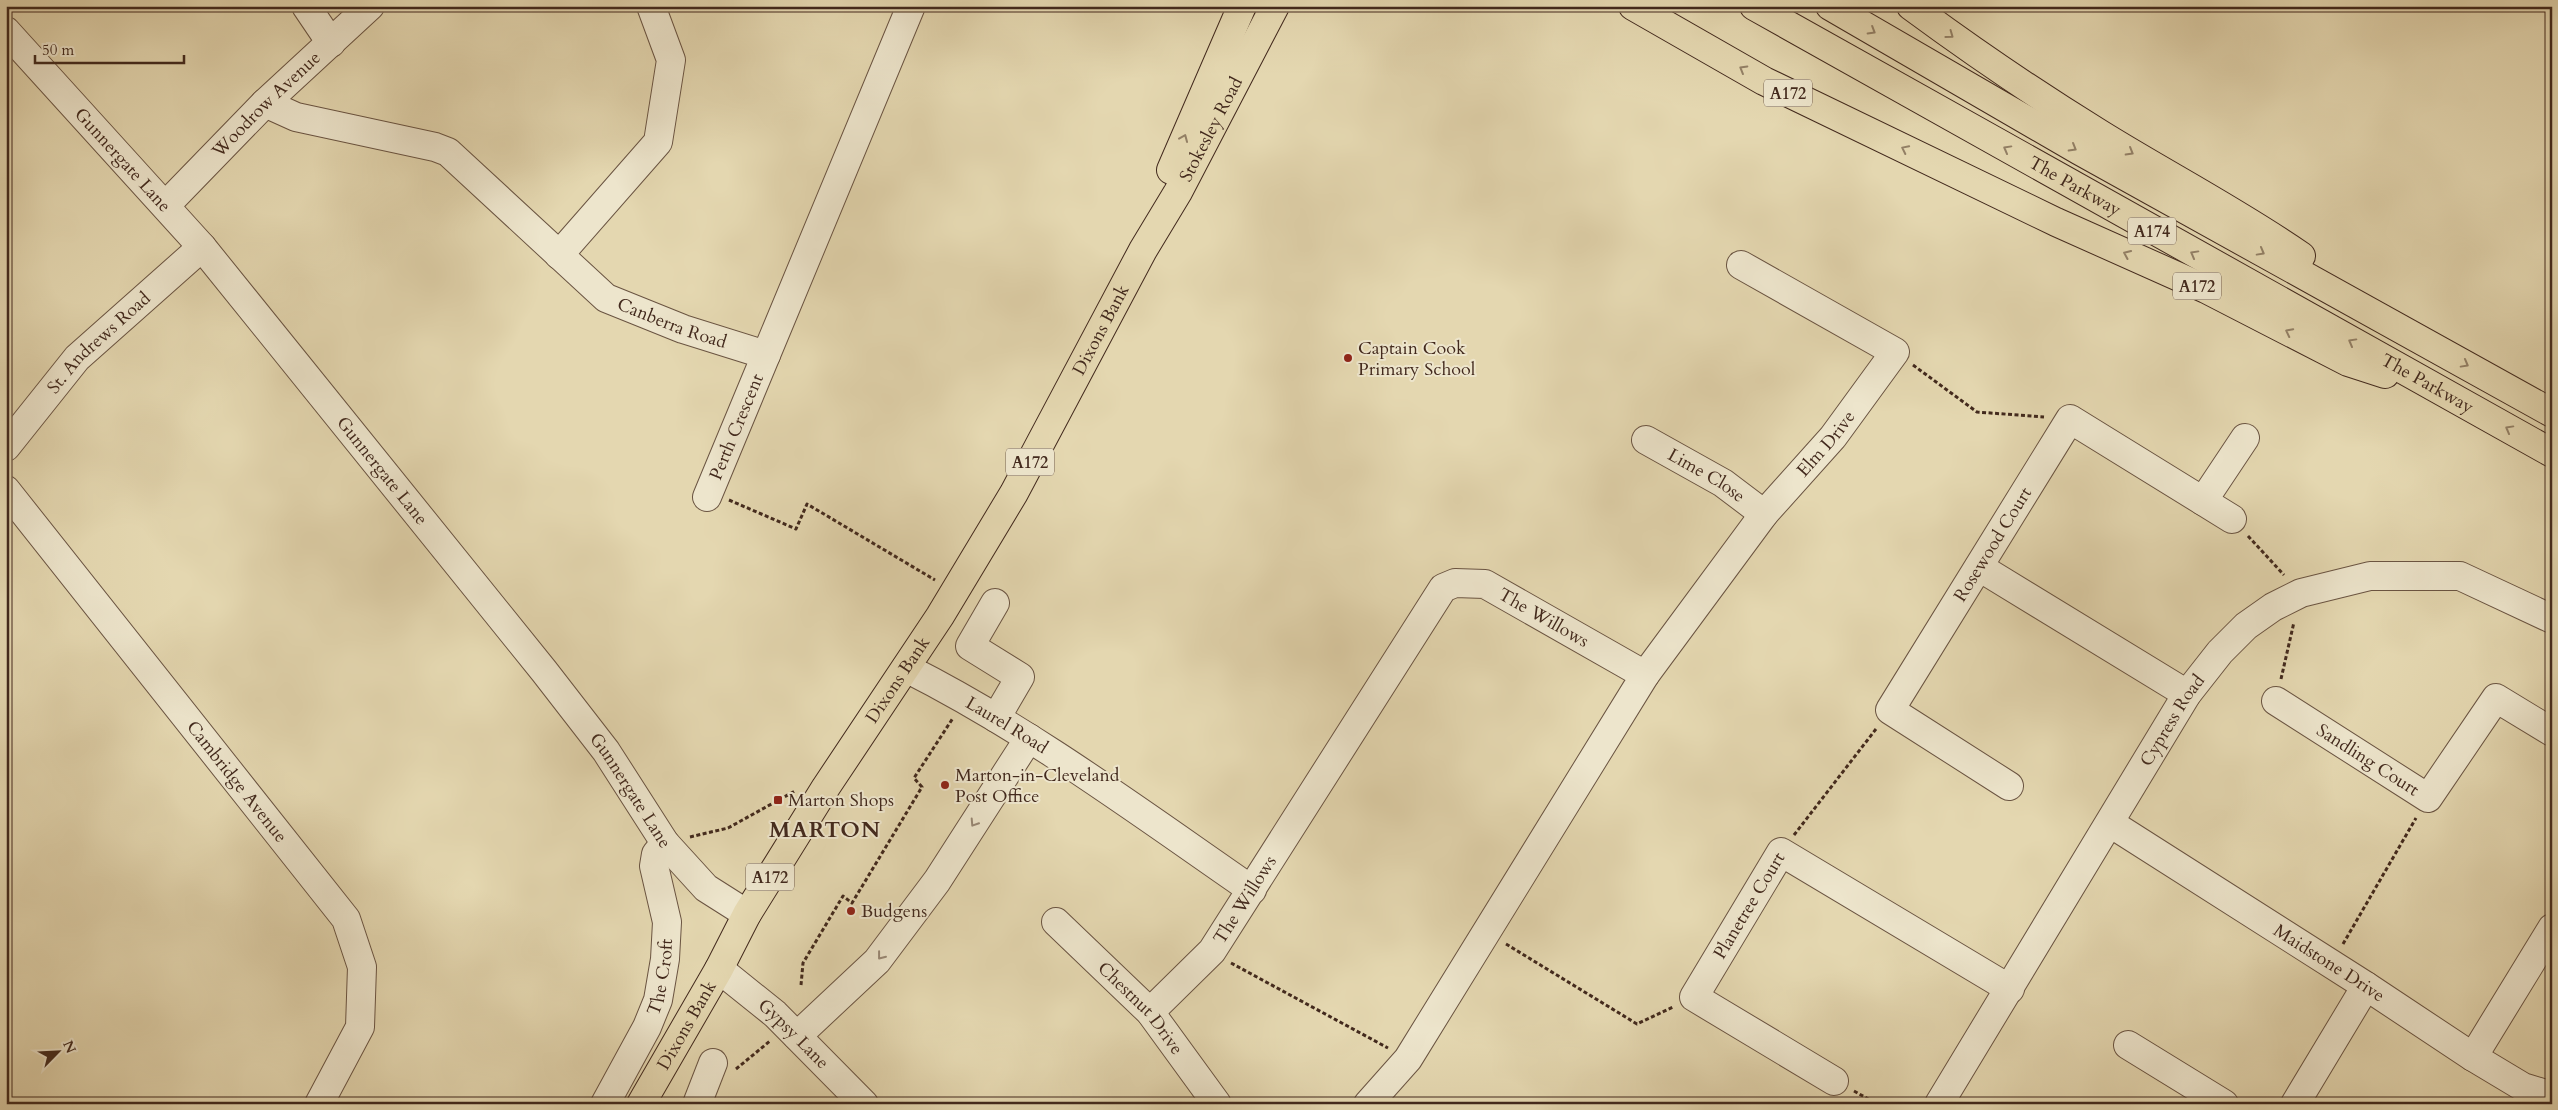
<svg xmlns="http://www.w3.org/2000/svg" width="2558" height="1110" viewBox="0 0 2558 1110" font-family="Cardo,serif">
  <rect width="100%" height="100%" fill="#e4d7b0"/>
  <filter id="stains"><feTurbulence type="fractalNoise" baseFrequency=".004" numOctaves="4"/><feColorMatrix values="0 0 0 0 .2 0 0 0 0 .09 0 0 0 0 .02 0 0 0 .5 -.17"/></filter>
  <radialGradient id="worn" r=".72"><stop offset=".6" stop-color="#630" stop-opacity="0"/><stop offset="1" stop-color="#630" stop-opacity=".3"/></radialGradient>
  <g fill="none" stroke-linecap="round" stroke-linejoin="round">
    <g stroke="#6a5442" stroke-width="30">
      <g id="minor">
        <path d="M 306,6 L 331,43"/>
        <path id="s1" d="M 6,31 L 202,247 L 544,671 L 606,751 L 665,843 L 706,888 L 747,914"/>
        <path id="s2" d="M 265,103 L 296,117 L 435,147 L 448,152 L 606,298 L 683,329 L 766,355 L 911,6"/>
        <path id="s3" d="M 166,205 L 265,103 L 370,6"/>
        <path d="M 559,255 L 658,142 L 671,60 L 651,6"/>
        <path id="s4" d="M 1646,440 L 1723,483 L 1764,514"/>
        <path id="s5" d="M 6,447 L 77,358 L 202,247"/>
        <path id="s6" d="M 6,490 L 346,919 L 362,967 L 360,1027 L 319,1104"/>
        <path id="s7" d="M 707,497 L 766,355"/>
        <path d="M 2203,501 L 2245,438"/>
        <path d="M 1979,567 L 2187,694"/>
        <path d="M 995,603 L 970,646 L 1020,677 L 996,718"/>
        <path id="s8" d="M 906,668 C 1029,730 1139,812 1252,890"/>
        <path id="s9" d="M 1645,675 L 1764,514 L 1833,437 L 1895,352 L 1741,265"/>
        <path id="s10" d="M 2276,701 L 2428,798 L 2496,698 L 2552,732"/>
        <path id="s11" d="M 2009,786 L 1890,710 L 2070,419 L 2232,519"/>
        <path id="s12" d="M 2110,823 L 2366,986 L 2473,1057 L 2523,1087 L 2552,1096"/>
        <path id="s13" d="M 1056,922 L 1150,1012 L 1217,1104"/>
        <path id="s14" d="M 719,969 L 775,1014 L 864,1104"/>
        <path id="s15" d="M 1150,1012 L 1212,951 L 1443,588 L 1455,583 L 1485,584 L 1645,675 L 1408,1059 L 1368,1104"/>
        <path d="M 797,1036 L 877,961 L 937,881 L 1029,738"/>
        <path d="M 2128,1045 L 2224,1104"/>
        <path d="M 2473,1057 L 2552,928"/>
        <path id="s16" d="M 1834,1081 L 1694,997 L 1781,852 L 2010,989"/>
        <path id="s17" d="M 605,1104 L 647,1027 L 658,1000 L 665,959 L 667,922 L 654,866 L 656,854 L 665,843"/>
        <path d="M 697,1104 L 713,1063"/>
        <path id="s18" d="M 1939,1104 L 2187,694 L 2220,652 L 2246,626 L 2273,607 L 2301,593 L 2370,576 L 2460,576 L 2552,619"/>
        <path d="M 2295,1104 L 2366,986"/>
      </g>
    </g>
    <g stroke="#42291d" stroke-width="30">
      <g id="highway">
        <path d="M 1633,6 L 1764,81 L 2056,222 L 2206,289 L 2348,362 L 2385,374"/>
        <path id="s19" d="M 1754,6 L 2552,453"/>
        <path d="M 1830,6 L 2080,151 L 2552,413"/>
        <path d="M 1911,6 C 1972,51 2035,94 2100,134 C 2166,175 2236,211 2301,256"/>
        <path d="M 1171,170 L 1242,6"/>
        <path id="s20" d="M 641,1104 L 719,969 L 747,914 L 826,787 L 940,616 L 1014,493 L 1143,250 L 1178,192 L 1275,6"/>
      </g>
    </g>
    <path stroke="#42291d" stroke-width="3" stroke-dasharray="4 2.5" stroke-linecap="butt" d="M 1913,365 L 1977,412 L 2044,417
      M 729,500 L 796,529 L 807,504 L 935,580
      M 2248,536 L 2284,575
      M 2281,679 L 2294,622
      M 1794,835 L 1876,729
      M 690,837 L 728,828 L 795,791
      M 1506,944 L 1637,1024 L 1673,1007
      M 2343,944 L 2416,818
      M 1231,963 L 1388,1048
      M 801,985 L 803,963 L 843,896 L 852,903 L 922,787 L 914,778 L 953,718
      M 736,1069 L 770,1041
      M 1854,1091 L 1877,1104"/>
    <use href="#minor" stroke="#ede5cc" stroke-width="28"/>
    <use href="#highway" stroke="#e4d7b0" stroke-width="28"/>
  </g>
  <defs><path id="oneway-chevron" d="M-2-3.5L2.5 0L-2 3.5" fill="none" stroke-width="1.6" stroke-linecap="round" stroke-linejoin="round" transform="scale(1.25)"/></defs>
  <g stroke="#938066">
    <use href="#oneway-chevron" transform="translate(1872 31) rotate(31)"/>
    <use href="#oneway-chevron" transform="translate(1950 35) rotate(36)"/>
    <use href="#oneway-chevron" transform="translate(1743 69) rotate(-150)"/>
    <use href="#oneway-chevron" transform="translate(1184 138) rotate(-67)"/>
    <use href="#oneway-chevron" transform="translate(2073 148) rotate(30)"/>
    <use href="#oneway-chevron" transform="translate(1905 149) rotate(-154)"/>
    <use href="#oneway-chevron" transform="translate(2007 149) rotate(-151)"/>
    <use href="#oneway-chevron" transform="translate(2130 152) rotate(30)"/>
    <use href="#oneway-chevron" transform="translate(2261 252) rotate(29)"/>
    <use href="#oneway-chevron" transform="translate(2127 254) rotate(-156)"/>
    <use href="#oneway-chevron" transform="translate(2194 254) rotate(-151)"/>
    <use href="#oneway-chevron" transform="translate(2289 332) rotate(-153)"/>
    <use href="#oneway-chevron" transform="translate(2352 342) rotate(-151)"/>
    <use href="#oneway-chevron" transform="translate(2465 364) rotate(29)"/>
    <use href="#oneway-chevron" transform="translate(2509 429) rotate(-151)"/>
  </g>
  <g stroke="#988774">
    <use href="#oneway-chevron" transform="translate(974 823) rotate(123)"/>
    <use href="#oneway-chevron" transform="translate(881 956) rotate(128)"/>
  </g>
  <g fill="#8f2418" stroke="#ede5cc" stroke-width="2">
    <circle cx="1348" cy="358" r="5"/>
    <circle cx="945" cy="785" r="5"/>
    <rect x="773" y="795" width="10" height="10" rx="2.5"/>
    <circle cx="851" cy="911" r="5"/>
  </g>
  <g text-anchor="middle" stroke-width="4" stroke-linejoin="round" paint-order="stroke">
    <g fill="#ede5cc" stroke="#756152" stroke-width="1">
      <rect x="1764" y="79.5" width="48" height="27" rx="4"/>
      <rect x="2128" y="217.5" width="48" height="27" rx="4"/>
      <rect x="2173" y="272.5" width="48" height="27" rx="4"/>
      <rect x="1006" y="448.5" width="48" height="27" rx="4"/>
      <rect x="746" y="863.5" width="48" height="27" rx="4"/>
    </g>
    <g font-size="16" font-weight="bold" fill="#42291d">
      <text x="1788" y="99">A172</text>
      <text x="2152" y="237">A174</text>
      <text x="2197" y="292">A172</text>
      <text x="1030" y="468">A172</text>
      <text x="770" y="883">A172</text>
    </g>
    <g font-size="18" fill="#42291d" stroke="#ede5cc">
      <text dy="6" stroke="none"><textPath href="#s3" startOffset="142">Woodrow Avenue</textPath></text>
      <text dy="6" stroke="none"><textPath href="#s20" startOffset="1130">Stokesley Road</textPath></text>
      <text dy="6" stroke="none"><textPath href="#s1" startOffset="174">Gunnergate Lane</textPath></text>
      <text dy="6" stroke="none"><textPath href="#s19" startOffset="368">The Parkway</textPath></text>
      <text dy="6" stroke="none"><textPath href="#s2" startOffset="476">Canberra Road</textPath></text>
      <text dy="6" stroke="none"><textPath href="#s20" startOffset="901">Dixons Bank</textPath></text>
      <text dy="6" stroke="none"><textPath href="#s5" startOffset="140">St. Andrews Road</textPath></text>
      <text dy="6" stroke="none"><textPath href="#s19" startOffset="772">The Parkway</textPath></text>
      <text dy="6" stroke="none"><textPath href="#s7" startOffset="76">Perth Crescent</textPath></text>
      <text dy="6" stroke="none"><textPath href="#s9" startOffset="294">Elm Drive</textPath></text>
      <text dy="6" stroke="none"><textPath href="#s1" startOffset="579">Gunnergate Lane</textPath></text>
      <text dy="6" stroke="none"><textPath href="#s4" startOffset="70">Lime Close</textPath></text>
      <text dy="6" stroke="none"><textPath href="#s11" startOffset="336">Rosewood Court</textPath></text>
      <text dy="6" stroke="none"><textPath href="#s15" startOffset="628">The Willows</textPath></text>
      <text dy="6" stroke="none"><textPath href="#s20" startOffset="496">Dixons Bank</textPath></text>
      <text dy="6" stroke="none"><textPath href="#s18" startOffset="449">Cypress Road</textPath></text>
      <text dy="6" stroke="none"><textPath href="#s8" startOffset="116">Laurel Road</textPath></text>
      <text dy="6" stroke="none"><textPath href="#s10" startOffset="109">Sandling Court</textPath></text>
      <text dy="6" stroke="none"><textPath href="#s6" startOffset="372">Cambridge Avenue</textPath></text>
      <text dy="6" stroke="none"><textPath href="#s1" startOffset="984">Gunnergate Lane</textPath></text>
      <text dy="6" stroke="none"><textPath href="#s15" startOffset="148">The Willows</textPath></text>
      <text dy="6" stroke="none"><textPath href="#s16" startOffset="270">Planetree Court</textPath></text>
      <text dy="6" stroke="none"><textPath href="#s12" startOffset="260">Maidstone Drive</textPath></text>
      <text dy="6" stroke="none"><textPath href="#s17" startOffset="140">The Croft</textPath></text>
      <text dy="6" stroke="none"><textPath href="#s13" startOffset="121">Chestnut Drive</textPath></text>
      <text dy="6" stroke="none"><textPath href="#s20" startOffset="91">Dixons Bank</textPath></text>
      <text dy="6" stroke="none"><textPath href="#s14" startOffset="99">Gypsy Lane</textPath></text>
    </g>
    <g font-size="18" fill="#42291d" stroke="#ede5cc" text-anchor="start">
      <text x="1358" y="354">Captain Cook<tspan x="1358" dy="21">Primary School</tspan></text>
      <text x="955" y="781">Marton-in-Cleveland<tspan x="955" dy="21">Post Office</tspan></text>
      <text x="788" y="806">Marton Shops</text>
      <text x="861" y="917">Budgens</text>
    </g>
    <g font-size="22" font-weight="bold" letter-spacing="1" fill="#42291d" stroke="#ede5cc">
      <text x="825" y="837">MARTON</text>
    </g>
  </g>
  <rect width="2558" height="1110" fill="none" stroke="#e4d7b0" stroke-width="25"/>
  <rect x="8" y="8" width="2543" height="1095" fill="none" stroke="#42291d" stroke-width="2.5"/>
  <rect x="12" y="12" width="2533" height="1085" fill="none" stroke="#42291d"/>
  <g transform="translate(58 1052) rotate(66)" stroke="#ede5cc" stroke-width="4" paint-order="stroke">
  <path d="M0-4L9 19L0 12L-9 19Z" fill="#42291d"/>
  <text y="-8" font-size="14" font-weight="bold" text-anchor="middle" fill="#42291d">N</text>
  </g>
  <path d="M35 55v8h149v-8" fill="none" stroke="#42291d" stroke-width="2.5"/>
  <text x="42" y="55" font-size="15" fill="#42291d" stroke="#ede5cc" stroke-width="4" paint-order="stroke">50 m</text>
  <rect width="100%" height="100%" filter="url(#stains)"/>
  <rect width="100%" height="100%" fill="url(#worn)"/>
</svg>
